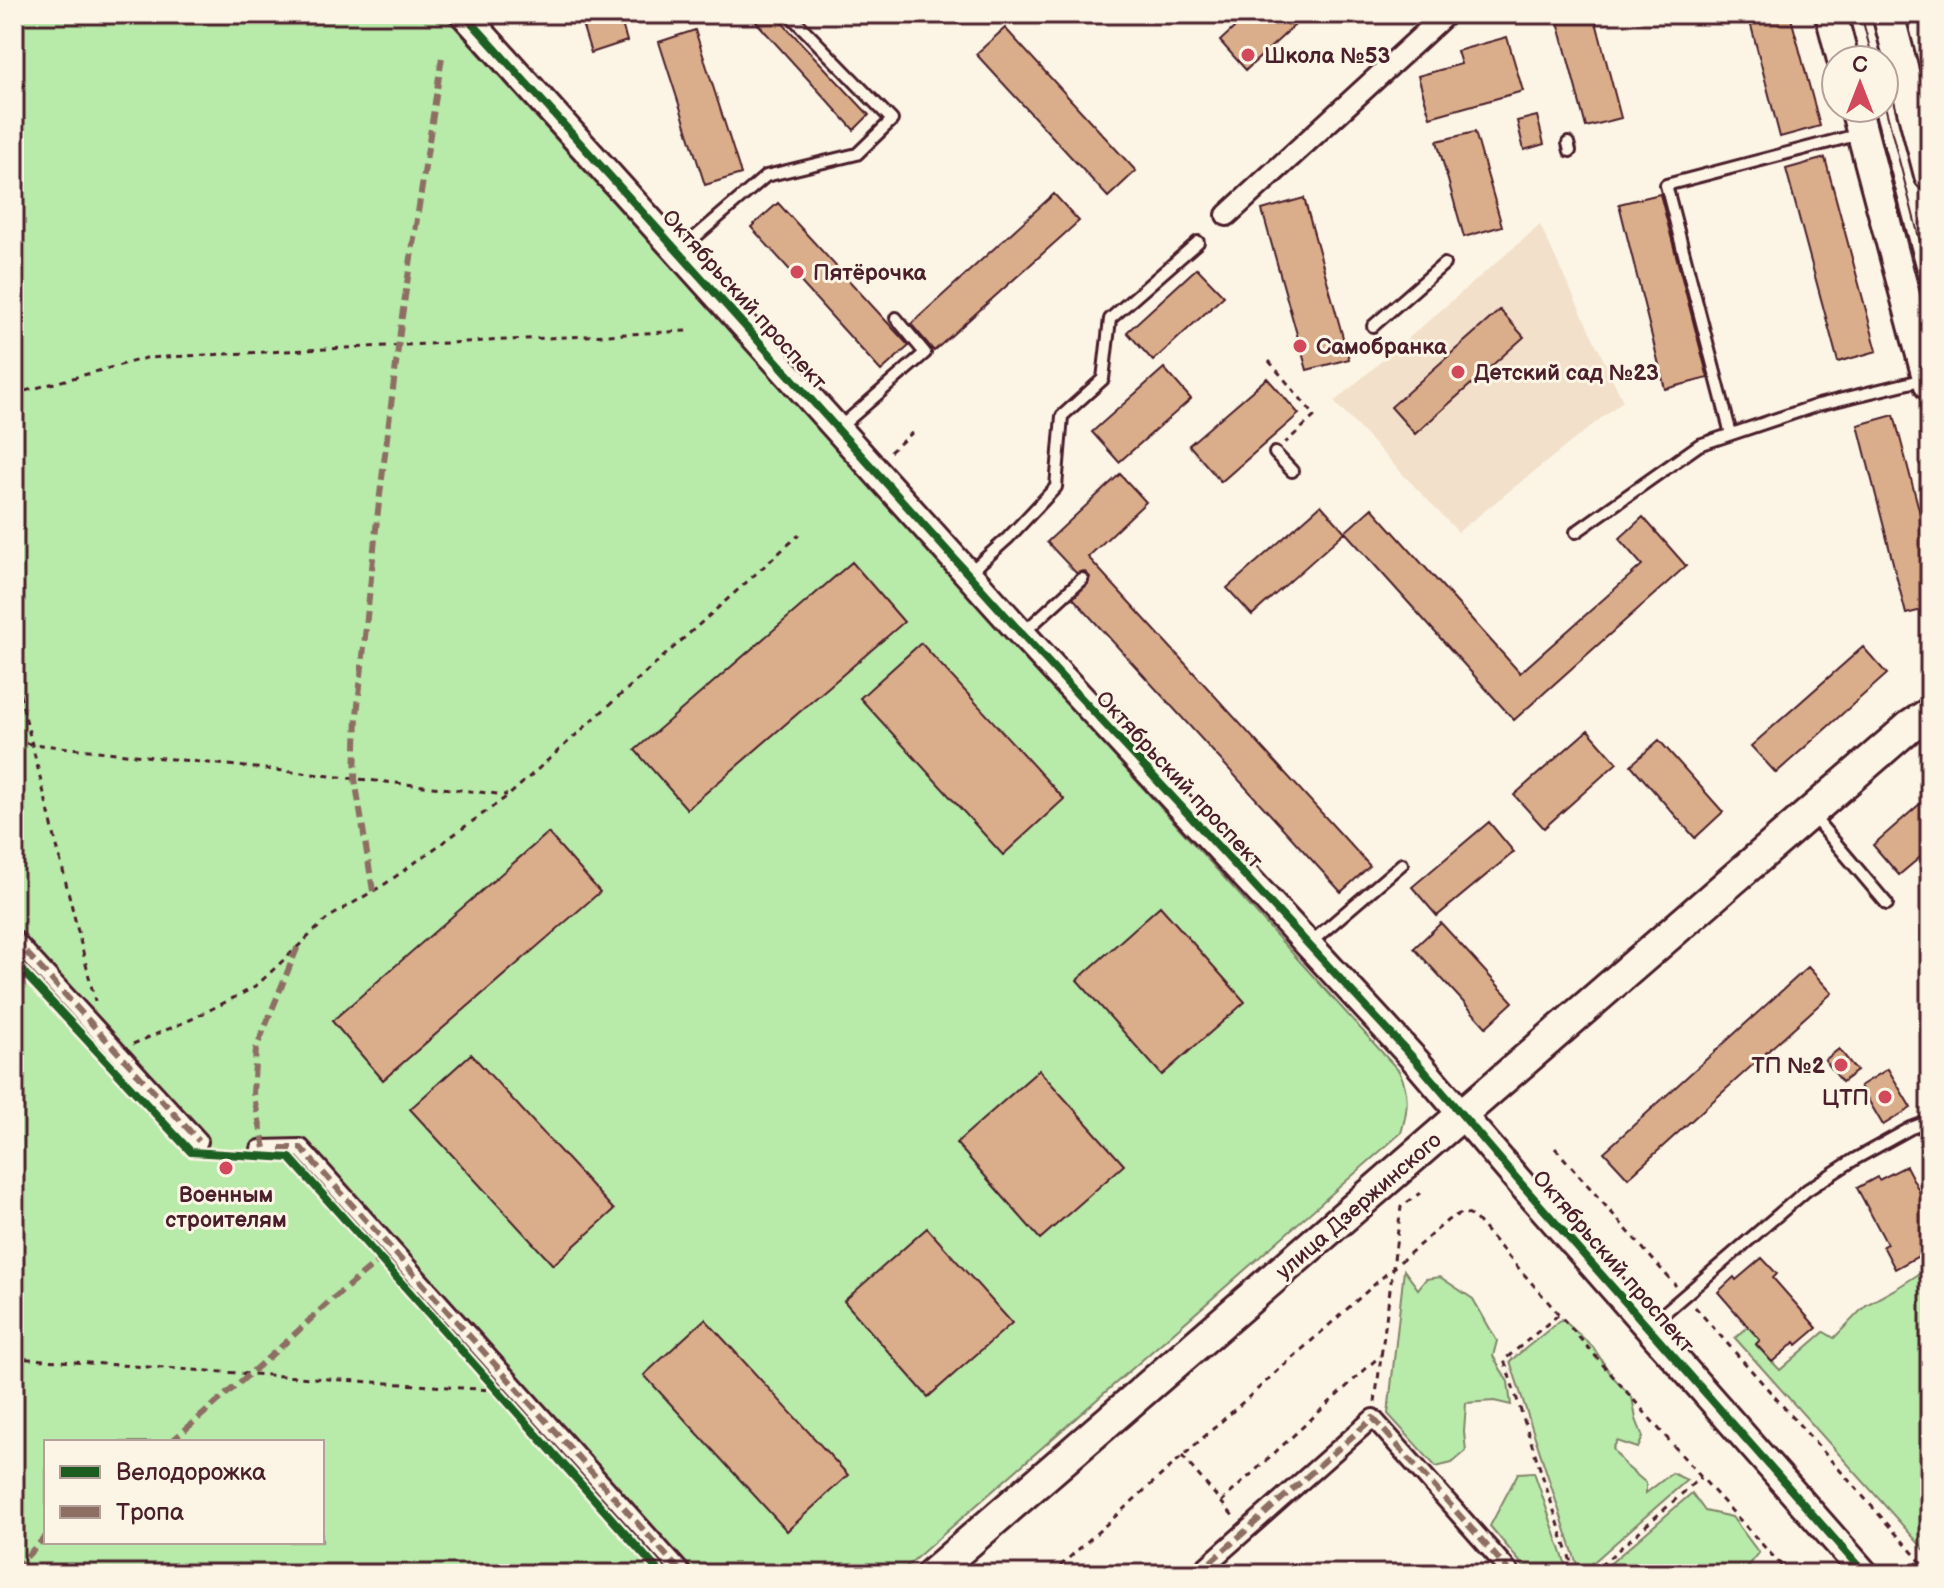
<svg xmlns="http://www.w3.org/2000/svg" width="1944" height="1588" viewBox="0 0 1944 1588" font-family="'Balsamiq Sans',sans-serif">
  <rect width="100%" height="100%" fill="#fcf5e5"/>
  <filter id="ink" filterUnits="userSpaceOnUse"><feTurbulence type="fractalNoise" baseFrequency=".0125" numOctaves="2"/><feDisplacementMap in="SourceGraphic" scale="16" xChannelSelector="R" yChannelSelector="G"/><feConvolveMatrix kernelMatrix="1 2 1 2 8 2 1 2 1" color-interpolation-filters="sRGB"/></filter>
  <g filter="url(#ink)">
    <path fill="#f2e0ca" d="M 1540,225 L 1623,401 L 1458,532 L 1334,402 Z"/>
    <path fill="#b8eaaa" stroke="#81846a" stroke-width="2" fill-rule="evenodd" d="M 14,14 L 443,14 L 1399,1071 C 1410,1093 1408,1110 1401,1133 L 898,1574 L 14,1574 ZM 46,1442 L 322,1442 L 322,1542 L 46,1542 Z
      M 1930,1267 L 1930,1556 L 1735,1338 L 1748,1327 L 1760,1340 L 1756,1345 L 1780,1370 L 1824,1332 L 1834,1338 L 1866,1305 L 1897,1288 Z
      M 1404,1270 L 1418,1289 L 1426,1279 L 1440,1277 L 1473,1299 L 1497,1341 L 1493,1356 L 1508,1382 L 1511,1405 L 1494,1401 L 1466,1403 L 1464,1432 L 1466,1451 L 1452,1463 L 1436,1467 L 1388,1414 Z
      M 1562,1319 L 1593,1347 L 1612,1376 L 1632,1397 L 1636,1419 L 1643,1437 L 1638,1448 L 1617,1441 L 1613,1449 L 1625,1465 L 1646,1483 L 1646,1493 L 1672,1473 L 1687,1480 L 1580,1574 L 1510,1361 Z
      M 1534,1472 L 1569,1574 L 1530,1574 L 1490,1526 L 1518,1473 Z
      M 1692,1493 L 1705,1511 L 1732,1517 L 1759,1553 L 1742,1574 L 1727,1574 L 1708,1569 L 1707,1574 L 1598,1574 Z"/>
    <path fill="#daae8b" stroke="#4a1f2b" stroke-width="2" d="M 579,14 L 619,14 L 627,41 L 591,53 Z
      M 749,14 L 774,14 L 869,115 L 854,130 Z
      M 1249,14 L 1307,14 L 1246,70 L 1220,41 Z
      M 1556,14 L 1594,14 L 1621,118 L 1586,127 Z
      M 1748,14 L 1790,14 L 1820,126 L 1780,137 Z
      M 1005,28 L 1136,171 L 1108,197 L 976,54 Z
      M 695,30 L 741,174 L 705,185 L 659,42 Z
      M 1507,37 L 1523,91 L 1430,117 L 1418,76 L 1461,64 L 1457,51 Z
      M 1537,116 L 1544,144 L 1524,150 L 1517,121 Z
      M 1475,132 L 1502,226 L 1464,237 L 1437,141 Z
      M 1825,158 L 1877,351 L 1838,362 L 1786,169 Z
      M 1054,194 L 1079,221 L 934,351 L 911,324 Z
      M 1660,194 L 1708,378 L 1665,389 L 1619,204 Z
      M 1304,198 L 1349,359 L 1307,370 L 1262,210 Z
      M 778,203 L 909,346 L 881,371 L 751,227 Z
      M 1197,268 L 1224,296 L 1153,361 L 1127,332 Z
      M 1500,310 L 1524,337 L 1415,434 L 1391,407 Z
      M 1164,368 L 1191,399 L 1119,462 L 1092,432 Z
      M 1267,378 L 1299,414 L 1221,482 L 1189,445 Z
      M 1894,415 L 1930,551 L 1930,608 L 1906,614 L 1858,425 Z
      M 1120,474 L 1146,502 L 1088,557 L 1370,866 L 1341,892 L 1073,598 L 1088,584 L 1090,577 L 1084,571 L 1076,573 L 1047,542 Z
      M 1321,505 L 1345,532 L 1252,615 L 1227,588 Z
      M 1372,508 L 1520,673 L 1642,565 L 1619,539 L 1643,517 L 1686,566 L 1514,720 L 1345,532 Z
      M 852,562 L 904,622 L 687,809 L 635,750 Z
      M 921,643 L 1064,799 L 1003,855 L 860,698 Z
      M 1863,647 L 1887,674 L 1776,773 L 1751,746 Z
      M 1588,730 L 1617,763 L 1544,828 L 1514,795 Z
      M 1659,740 L 1723,812 L 1695,838 L 1631,765 Z
      M 1930,795 L 1930,849 L 1899,875 L 1873,845 Z
      M 1489,822 L 1514,852 L 1437,916 L 1412,887 Z
      M 548,833 L 600,892 L 383,1080 L 332,1021 Z
      M 1160,906 L 1245,1002 L 1162,1075 L 1077,980 Z
      M 1441,923 L 1513,1002 L 1486,1027 L 1414,948 Z
      M 1808,967 L 1832,993 L 1628,1178 L 1604,1152 Z
      M 1839,1049 L 1857,1071 L 1842,1082 L 1825,1060 Z
      M 471,1054 L 614,1210 L 553,1265 L 410,1109 Z
      M 1888,1069 L 1911,1108 L 1883,1125 L 1860,1086 Z
      M 1039,1070 L 1124,1165 L 1040,1239 L 956,1143 Z
      M 1906,1166 L 1925,1202 L 1923,1203 L 1930,1217 L 1930,1250 L 1895,1269 L 1883,1246 L 1887,1244 L 1857,1188 L 1877,1177 L 1879,1180 Z
      M 927,1228 L 1012,1323 L 928,1397 L 844,1301 Z
      M 1762,1258 L 1777,1274 L 1773,1278 L 1817,1328 L 1797,1345 L 1795,1342 L 1772,1362 L 1756,1344 L 1760,1340 L 1718,1292 L 1734,1277 L 1736,1280 Z
      M 705,1319 L 848,1475 L 787,1531 L 644,1375 Z"/>
    <g fill="none" stroke-linecap="round" stroke-linejoin="round">
      <g stroke="#4a1f2b" stroke-width="16">
        <path id="service" d="M 1910,90 L 1930,85
          M 1568,143 L 1570,151
          M 678,252 L 766,176 L 857,154 L 892,120 L 789,14
          M 1373,326 L 1444,264
          M 839,428 L 925,353 L 896,318
          M 1731,434 L 1666,185 L 1860,134
          M 1275,453 L 1292,471
          M 1576,532 L 1699,445 L 1818,405 L 1925,379
          M 969,573 L 1008,538 L 1056,487 L 1062,416 L 1103,379 L 1110,319 L 1198,242
          M 1022,634 L 1082,579
          M 1811,814 L 1887,904
          M 1310,943 L 1402,864
          M 1649,1326 L 1807,1190 L 1855,1159 L 1911,1128 L 1930,1121"/>
      </g>
      <g stroke="#4a1f2b" stroke-width="22">
        <path id="pedestrian" d="M 14,939 L 199,1141
          M 260,1149 L 301,1148 L 683,1574
          M 1197,1574 L 1373,1418 L 1512,1574"/>
      </g>
      <g stroke="#4a1f2b" stroke-width="26">
        <path id="minor" d="M 1227,215 L 1446,14"/>
      </g>
      <g stroke="#4a1f2b" stroke-width="32">
        <path id="tertiary" d="M 464,14 L 1022,634 L 1415,1060 L 1517,1179 L 1865,1574"/>
      </g>
      <g stroke="#4a1f2b" stroke-width="36">
        <path id="secondary" d="M 1831,14 L 1843,60
          M 1888,14 L 1930,175
          M 1856,108 L 1930,385
          M 932,1574 L 1909,727 L 1930,713"/>
      </g>
      <path stroke="#4a1f2b" stroke-width="3" stroke-dasharray="6 6" stroke-linecap="butt" d="M 1269,361 L 1315,416 L 1285,443
        M 14,394 L 146,358 L 687,331
        M 890,452 L 913,432
        M 14,671 L 95,1001
        M 14,742 L 507,795
        M 133,1044 L 192,1019 L 255,987 L 328,918 L 385,884 L 509,795 L 799,535
        M 1555,1148 L 1676,1286
        M 1695,1307 L 1930,1572
        M 1558,1315 L 1504,1360 L 1575,1574
        M 14,1358 L 492,1390
        M 1375,1402 L 1401,1207 L 1420,1193
        M 1182,1456 L 1234,1517
        M 1221,1502 L 1382,1354
        M 1051,1574 L 1394,1267 L 1448,1220 L 1463,1212 L 1474,1217 L 1701,1477 L 1789,1574
        M 1591,1574 L 1701,1477
        M 1904,1574 L 1920,1561"/>
      <use href="#service" stroke="#fcf5e5" stroke-width="10"/>
      <use href="#pedestrian" stroke="#fcf5e5" stroke-width="16"/>
      <use href="#minor" stroke="#fcf5e5" stroke-width="20"/>
      <use href="#tertiary" stroke="#fcf5e5" stroke-width="26"/>
      <use href="#secondary" stroke="#fcf5e5" stroke-width="30"/>
      <path stroke="#4a1f2b" stroke-width="2" d="M 1848,14 L 1860,60
        M 1861,14 L 1873,60
        M 1884,102 L 1930,280
        M 1872,108 L 1930,332"/>
      <path stroke="#8d6e63" stroke-width="6" stroke-dasharray="12 6" stroke-linecap="butt" d="M 373,891 L 355,779 L 357,715 L 377,519 L 402,316 L 442,57
        M 14,939 L 199,1141
        M 265,1148 L 253,1093 L 256,1049 L 298,946
        M 280,1148 L 301,1148 L 683,1574
        M 171,1442 L 284,1344 L 330,1301 L 386,1255
        M 14,1570 L 46,1536
        M 1197,1574 L 1373,1418 L 1512,1574"/>
      <g stroke="#fcf5e5" stroke-width="13">
        <path id="cycleway" d="M 464,14 L 1022,634 L 1415,1060 L 1517,1179 L 1865,1574
          M 14,962 L 191,1152 L 290,1158 L 661,1574"/>
      </g>
      <use href="#cycleway" stroke="#1b5e20" stroke-width="8"/>
    </g>
  </g>
  <g fill="#d1495b" stroke="#fcf5e5" stroke-width="3">
    <circle cx="1248" cy="55" r="8"/>
    <circle cx="797" cy="272" r="8"/>
    <circle cx="1300" cy="346" r="8"/>
    <circle cx="1458" cy="372" r="8"/>
    <circle cx="1841" cy="1065" r="8"/>
    <circle cx="1885" cy="1097" r="8"/>
    <circle cx="226" cy="1168" r="8"/>
  </g>
  <g text-anchor="middle" stroke-width="6" stroke-linejoin="round" paint-order="stroke">
    <g font-size="22" font-weight="bold" fill="#4a1f2b" stroke="#fcf5e5" text-anchor="start">
      <text x="1264" y="63">Школа №53</text>
      <text x="813" y="280">Пятёрочка</text>
      <text x="1316" y="354">Самобранка</text>
      <text x="1474" y="380">Детский сад №23</text>
      <text x="1825" y="1073" text-anchor="end">ТП №2</text>
      <text x="1869" y="1105" text-anchor="end">ЦТП</text>
      <text x="226" y="1202" text-anchor="middle">Военным<tspan x="226" dy="25">строителям</tspan></text>
    </g>
    <g font-size="22" fill="#4a1f2b" stroke="#fcf5e5">
      <text transform="translate(745 299) rotate(48)" y="8">Октябрьский проспект</text>
      <text transform="translate(1180 779) rotate(47)" y="8">Октябрьский проспект</text>
      <text transform="translate(1358 1205) rotate(-41)" y="8">улица Дзержинского</text>
      <text transform="translate(1614 1261) rotate(49)" y="8">Октябрьский проспект</text>
    </g>
  </g>
  <rect width="1944" height="1588" fill="none" stroke="#fcf5e5" stroke-width="48"/>
  <rect x="24" y="24" width="1896" height="1540" fill="none" stroke="#4a1f2b" stroke-width="3" filter="url(#ink)"/>
  <rect x="44" y="1440" width="280" height="104" fill="#fcf5e5" stroke="#b59f9b" stroke-width="2"/>
  <rect x="60" y="1466" width="40" height="12" fill="#1b5e20" stroke="#b59f9b" stroke-width="2"/>
  <text x="116" y="1480" font-size="24" fill="#4a1f2b">Велодорожка</text>
  <rect x="60" y="1506" width="40" height="12" fill="#8d6e63" stroke="#b59f9b" stroke-width="2"/>
  <text x="116" y="1520" font-size="24" fill="#4a1f2b">Тропа</text>
  <g transform="translate(1860 84)"><circle r="38" fill="#fcf5e5" stroke="#b59f9b" stroke-width="2"/>
  <path d="M0-6L14 30L0 20L-14 30Z" fill="#d1495b"/>
  <text y="-12" font-size="22" font-weight="bold" text-anchor="middle" fill="#4a1f2b">С</text>
  </g>
</svg>
